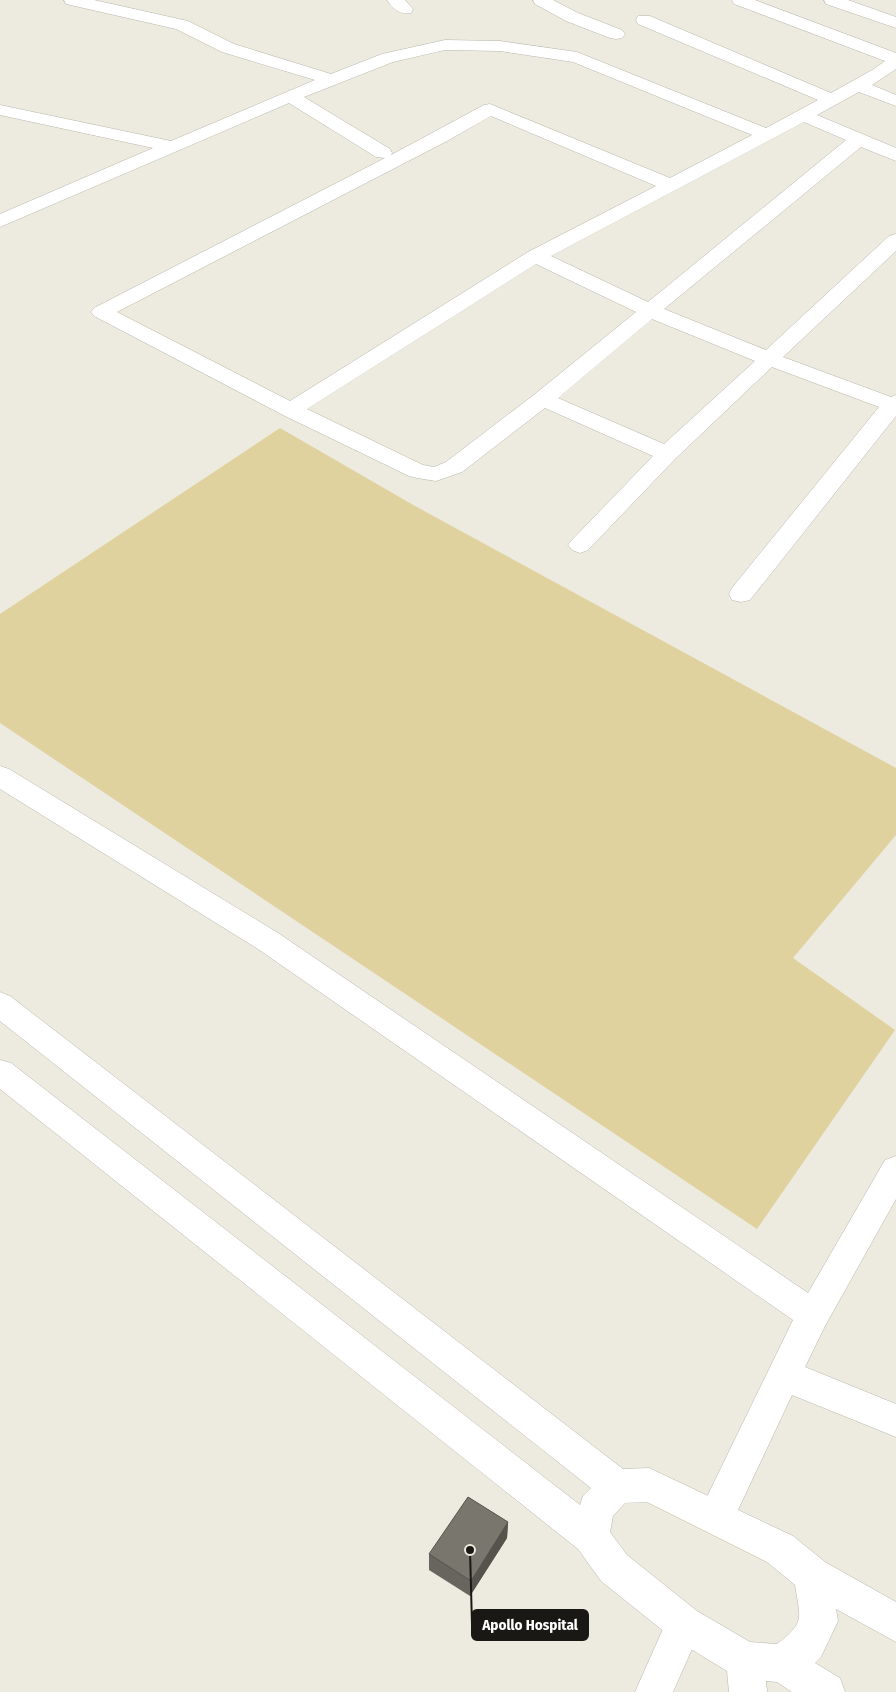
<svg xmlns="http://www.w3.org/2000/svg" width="896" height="1692" viewBox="0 0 896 1692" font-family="'Fira Sans Condensed',sans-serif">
  <rect width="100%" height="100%" fill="#edeadf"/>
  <path fill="#e0d29f" d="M 280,428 L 415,506 L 896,768 L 896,835 L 793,958 L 895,1030 L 757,1229 L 0,723 L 0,614 Z"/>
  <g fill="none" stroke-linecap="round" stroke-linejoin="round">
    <g stroke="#b8b5ab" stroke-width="1">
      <path id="street" d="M 64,0 L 94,0 L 188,21 L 234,44 L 331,74 L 382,54 L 445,40 L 500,41 L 577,52 L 766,128 L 818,100 L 638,24 L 636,20 L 638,16 L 650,16 L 831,93 L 874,69 L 885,61 L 734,4 L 732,0 L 755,0 L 896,53 L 896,69 L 872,85 L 896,95 L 896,106 L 859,92 L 817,115 L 896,148 L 896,161 L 861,147 L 664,309 L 766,350 L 889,236 L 896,234 L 896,251 L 783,357 L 891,397 L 896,395 L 896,416 L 750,600 L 741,602 L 732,600 L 729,594 L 732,588 L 879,407 L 772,367 L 675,459 L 588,550 L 580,553 L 572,550 L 568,545 L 572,540 L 653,456 L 545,408 L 462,472 L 436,481 L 417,478 L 409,476 L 283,415 L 94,316 L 91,312 L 94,308 L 385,158 L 376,157 L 289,103 L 0,227 L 0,214 L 153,148 L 0,115 L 0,105 L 171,141 L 315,80 L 222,52 L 176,29 L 66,4 ZM 445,50 L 500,51 L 573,62 L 752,135 L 670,178 L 490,104 L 484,105 L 391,155 L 392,153 L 390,149 L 304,97 L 393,62 ZM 491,116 L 656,186 L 528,252 L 290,401 L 117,312 L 447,141 ZM 804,122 L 846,140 L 648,302 L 551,256 ZM 536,264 L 636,312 L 535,394 L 446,462 L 434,467 L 423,465 L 307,409 ZM 652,319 L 755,361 L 664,444 L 558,398 Z
        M 387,0 L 405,0 L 413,9 L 411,13 C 400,15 393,9 387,0 Z
        M 533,0 L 553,0 L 578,13 L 622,30 L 625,34 L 622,38 L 616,39 L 610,38 L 566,21 L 535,4 Z
        M 824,0 L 848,0 L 896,17 L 896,28 L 826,4 Z
        M 0,766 L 9,769 L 278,933 L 808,1293 L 885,1160 L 896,1156 L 896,1199 L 825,1326 L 805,1367 L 896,1404 L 896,1437 L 792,1395 L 729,1529 L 716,1535 L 703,1529 L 698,1517 L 703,1505 L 793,1320 L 258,949 L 0,789 Z
        M 684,1605 L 697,1611 L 703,1624 L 673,1692 L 635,1692 L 671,1611 Z"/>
    </g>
    <g stroke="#b8b5ab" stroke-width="1">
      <path id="primary" d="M 0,992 L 10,996 L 623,1469 L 649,1468 L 793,1536 L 825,1562 L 896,1602 L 896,1642 L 836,1609 L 838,1621 L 821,1657 L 815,1663 L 840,1678 L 845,1692 L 792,1692 L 777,1682 L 766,1681 L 767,1692 L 729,1692 L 727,1671 L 671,1637 L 601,1581 L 578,1549 L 0,1089 L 0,1060 L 11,1063 L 580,1505 L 583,1496 L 591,1488 L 0,1021 ZM 647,1502 L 767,1562 L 795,1585 C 800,1618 806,1622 777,1644 L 750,1642 L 697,1611 L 627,1555 L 610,1532 L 613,1516 L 625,1503 Z"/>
    </g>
    <use href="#street" fill="#fff" fill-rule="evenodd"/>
    <use href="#primary" fill="#fff" fill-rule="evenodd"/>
  </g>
  <path fill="#68655e" d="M 508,1522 L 507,1538 L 470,1596 L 429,1570 L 429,1554 Z"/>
  <path fill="#55534c" d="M 508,1522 L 507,1538 L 470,1596 L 471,1581 Z"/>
  <path fill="#79766d" stroke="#55534c" d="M 468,1497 L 508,1522 L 471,1581 L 429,1554 Z"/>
  <path fill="none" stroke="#191814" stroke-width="2" d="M470 1550L472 1625"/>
  <circle fill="#191814" stroke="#edeadf" stroke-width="2" cx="470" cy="1550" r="5"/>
  <rect fill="#191814" stroke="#191814" stroke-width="2" x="472" y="1610" width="116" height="30" rx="5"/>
  <g font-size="15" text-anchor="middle" font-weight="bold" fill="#fff">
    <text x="530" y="1630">Apollo Hospital</text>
  </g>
</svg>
